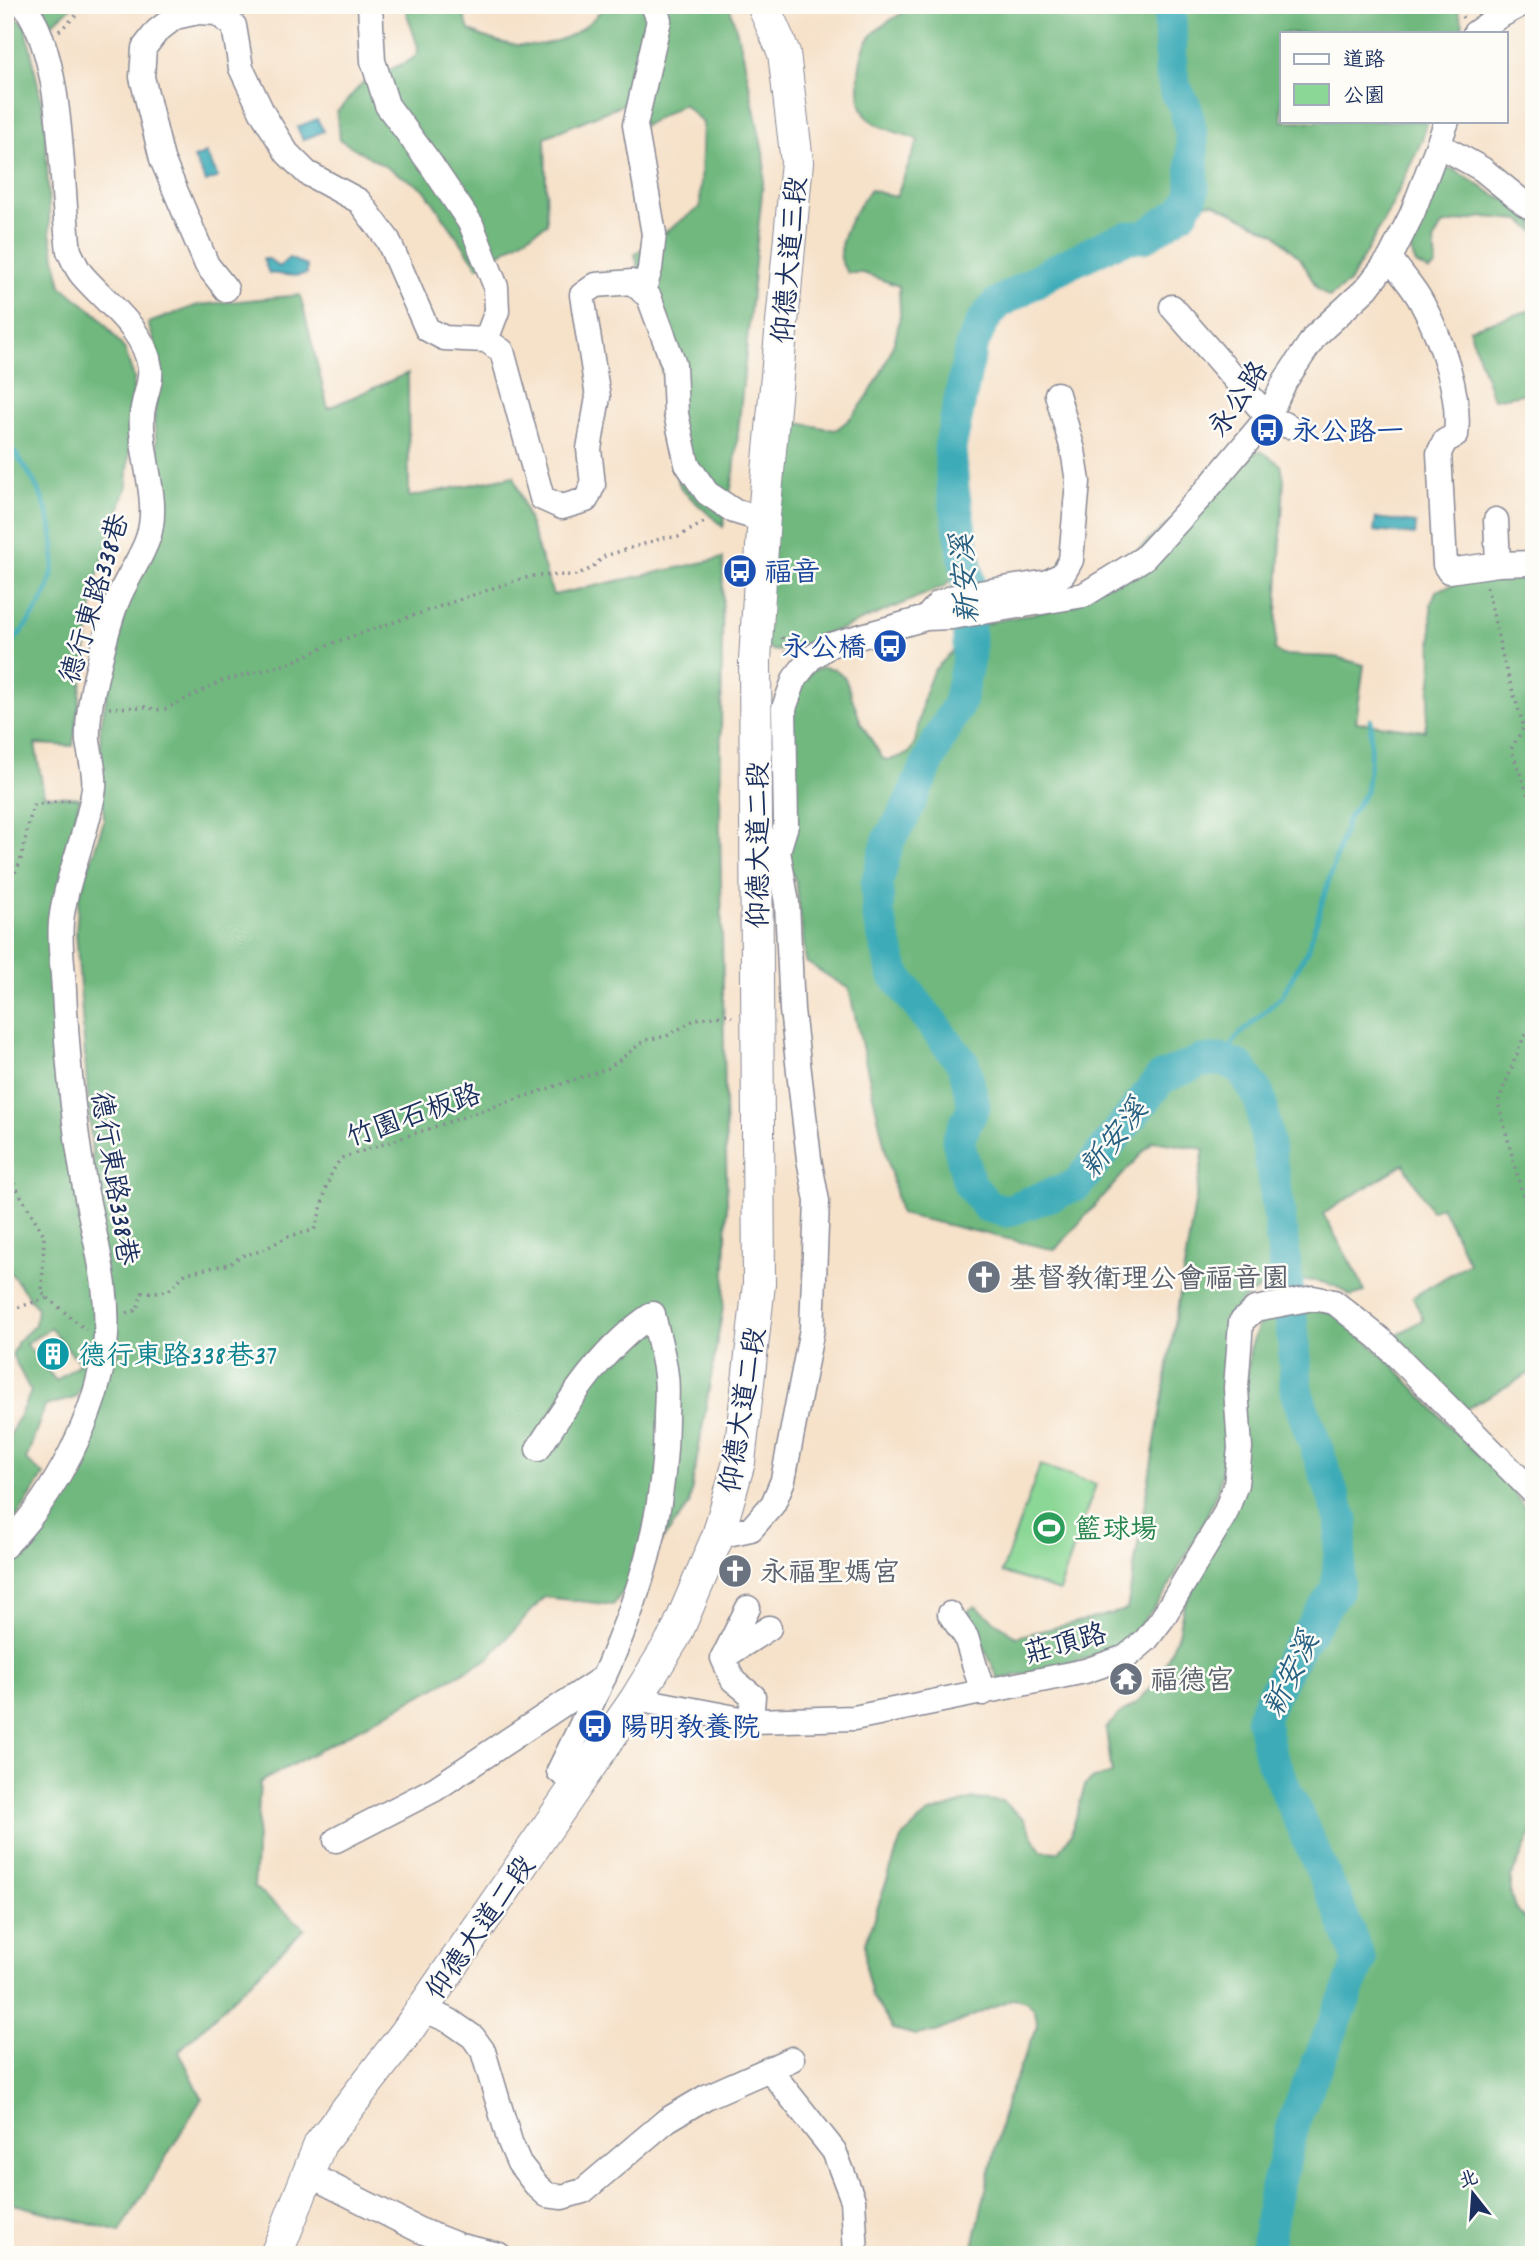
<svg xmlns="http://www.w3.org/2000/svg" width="1539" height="2260" viewBox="0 0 1539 2260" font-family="Dekko,'LXGW WenKai TC',sans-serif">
  <rect width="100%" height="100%" fill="#fdfcf7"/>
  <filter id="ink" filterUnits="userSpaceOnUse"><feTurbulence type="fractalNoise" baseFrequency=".0143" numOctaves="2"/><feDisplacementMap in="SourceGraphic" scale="14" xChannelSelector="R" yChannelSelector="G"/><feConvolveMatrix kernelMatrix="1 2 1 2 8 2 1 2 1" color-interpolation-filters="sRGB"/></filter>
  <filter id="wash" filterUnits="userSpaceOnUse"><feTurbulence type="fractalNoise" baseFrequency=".00686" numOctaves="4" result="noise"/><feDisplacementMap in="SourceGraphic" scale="28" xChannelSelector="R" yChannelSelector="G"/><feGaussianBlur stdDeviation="1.57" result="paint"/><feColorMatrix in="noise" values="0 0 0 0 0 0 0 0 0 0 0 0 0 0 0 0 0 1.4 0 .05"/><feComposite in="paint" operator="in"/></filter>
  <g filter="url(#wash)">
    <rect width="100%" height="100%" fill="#f6e1c9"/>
    <path fill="#8bd795" stroke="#53837a" stroke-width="2" d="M 1040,1465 L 1096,1484 L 1059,1591 L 1002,1572 Z"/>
    <path fill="#70b87e" stroke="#46746e" stroke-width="2" fill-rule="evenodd" d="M 5,5 L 26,27 L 45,119 L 50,233 L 61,286 L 98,315 L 125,350 L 134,378 L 127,486 L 95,583 L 73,746 L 35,744 L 44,795 L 80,798 L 52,924 L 98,1312 L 91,1371 L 75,1398 L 45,1406 L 26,1460 L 44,1475 L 5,1536 L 5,1445 L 31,1392 L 12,1355 L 18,1341 L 35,1325 L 37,1308 L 5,1265 ZM 50,1328 L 80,1363 L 56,1381 L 26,1344 Z
      M 35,5 L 74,5 L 49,26 Z
      M 404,5 L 460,5 L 469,30 C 519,56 570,50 606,5 L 729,5 L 742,49 L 765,162 L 734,473 L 723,527 L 681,489 L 664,440 L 666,394 L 660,357 L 635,254 L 700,207 L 703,123 L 683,104 L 644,126 L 633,100 L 545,137 L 547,224 L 478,267 L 424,189 L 340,140 L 337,112 L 364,81 L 409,61 L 417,55 L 418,47 Z
      M 917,5 L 1456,5 L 1463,24 L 1458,33 L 1282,33 L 1282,121 L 1427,121 L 1422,140 L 1391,207 L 1349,283 L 1329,297 L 1317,288 L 1302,261 L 1276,234 L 1213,203 L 1169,207 L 1143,224 L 1103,236 L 999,294 L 974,315 L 961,357 L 945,426 L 940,466 L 950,508 L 957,565 L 955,575 L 945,586 L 808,643 L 779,651 L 772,650 L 763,642 L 783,425 L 793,422 L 835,430 C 866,412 897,349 900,314 C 900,305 899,295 899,286 L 863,273 L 848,273 C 827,250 855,210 870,190 L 896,197 L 918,140 C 903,133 881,130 868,118 C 861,111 859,97 859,87 C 857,36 876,28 917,5 Z
      M 1441,169 L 1453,169 L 1498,197 L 1534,212 L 1534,231 L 1521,220 L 1484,217 L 1442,225 L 1434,240 L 1436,266 L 1429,271 L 1416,264 L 1406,239 Z
      M 300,295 L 328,408 L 408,373 L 409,497 L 514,476 L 553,595 L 723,558 L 720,826 L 727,1208 L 724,1302 L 689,1505 L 613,1605 L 544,1597 L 488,1659 L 260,1782 L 254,1887 L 305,1928 L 179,2051 L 202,2098 L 120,2232 L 10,2203 L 5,2209 L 5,1561 L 21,1548 L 50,1508 L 99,1409 L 93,1167 L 76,931 L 79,896 L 104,821 L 100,729 L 118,639 L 162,482 L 154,423 L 159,356 L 148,323 L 198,305 Z
      M 1534,309 L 1534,392 L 1493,399 L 1469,329 Z
      M 1261,451 L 1281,465 L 1284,479 L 1275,650 L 1282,655 L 1336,657 L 1364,665 L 1356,722 L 1425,731 L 1432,672 L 1431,604 L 1436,591 L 1468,579 L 1534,573 L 1534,1371 L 1466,1409 L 1393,1338 L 1423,1319 L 1413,1297 L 1469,1263 L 1441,1206 L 1431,1211 L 1404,1164 L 1323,1214 L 1360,1280 L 1364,1292 L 1351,1296 C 1325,1274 1274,1276 1247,1297 C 1239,1303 1235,1312 1232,1320 L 1224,1450 L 1219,1486 L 1206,1518 L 1166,1592 L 1131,1637 L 1108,1653 L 999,1680 L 968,1611 L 975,1606 L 1016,1637 L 1127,1610 L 1204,1149 L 1153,1141 L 1055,1250 L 900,1214 L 849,989 L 806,962 L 796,882 L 783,852 L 788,708 L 812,671 L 823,667 L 835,669 L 845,678 L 861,723 L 883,759 L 889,760 L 908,754 L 915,743 L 924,695 L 933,671 L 976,628 L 992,622 L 1075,605 L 1249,453 Z
      M 1319,1309 L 1338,1315 L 1392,1364 L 1452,1429 L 1505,1482 L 1534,1519 L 1534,1828 L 1511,1877 L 1511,1895 L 1515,1908 L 1534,1927 L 1534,2255 L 971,2255 L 1006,2101 L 1037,2026 C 1037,2010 1031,2000 1014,1998 L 936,2032 L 915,2035 L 893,2029 L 872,1996 L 866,1971 L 865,1944 L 901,1839 L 927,1814 L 973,1799 L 1002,1801 L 1023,1818 L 1041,1851 L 1059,1852 L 1071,1834 L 1085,1785 L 1094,1778 L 1112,1774 L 1106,1729 L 1119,1714 L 1138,1702 L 1160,1677 L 1178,1634 L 1183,1608 L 1200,1577 L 1244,1407 L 1250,1349 L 1260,1322 L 1278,1314 Z"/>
    <path fill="#3cacb8" stroke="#2c6e8b" stroke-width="2" d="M 317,119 L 324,131 L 303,140 L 297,127 Z
      M 206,153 L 218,177 L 206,182 L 194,158 Z
      M 289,258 L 307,266 L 307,274 L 294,276 L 269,273 L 263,259 L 269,259 L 279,267 Z
      M 1376,518 L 1416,523 L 1415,535 L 1374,531 Z"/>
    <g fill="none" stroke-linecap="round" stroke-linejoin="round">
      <path stroke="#3cacb8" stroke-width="5" d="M 5,442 C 36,475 59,522 53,568 C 50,599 25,628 5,651
        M 1223,1060 L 1236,1038 L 1282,996 L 1308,949 L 1348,818 L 1366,792 L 1370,762 L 1371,720"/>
      <path stroke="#3cacb8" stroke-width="33" d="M 1170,5 L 1171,70 L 1175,88 L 1186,109 L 1192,139 L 1193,193 L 1183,211 L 1144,237 L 1128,237 L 1107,245 L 1053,271 L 997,304 L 983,321 L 971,347 L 950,448 L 953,489 L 968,577 L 969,654 L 959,703 L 940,737 L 903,817 L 889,839 L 877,883 L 878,914 L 894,974 L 964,1065 L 974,1106 L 958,1140 L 969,1183 L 987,1206 L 1007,1211 L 1077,1185 L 1161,1078 L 1201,1061 L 1223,1060 L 1240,1067 L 1260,1098 L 1278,1205 L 1294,1346 L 1296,1391 L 1342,1520 L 1337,1589 L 1292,1657 L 1262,1717 L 1270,1755 L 1339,1908 L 1360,1962 L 1296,2115 L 1274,2199 L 1266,2255"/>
    </g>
  </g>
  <g filter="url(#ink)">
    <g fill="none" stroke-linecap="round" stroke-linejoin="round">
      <g stroke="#888894" stroke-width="27">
        <path id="minor" d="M 370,5 L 373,61 L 387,105 L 430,163 L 471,224 L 496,287 L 497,311 L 486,340
          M 1475,33 L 1498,17 L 1520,5
          M 1439,145 L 1482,169 L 1525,204 L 1534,209
          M 1390,258 C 1400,273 1414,287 1422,303 C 1441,338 1461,395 1456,435 L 1445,441 L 1439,453 L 1445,565 L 1449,571 L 1498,564 L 1534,563
          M 226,289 L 207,265 L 162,159 L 142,77 L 144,48 L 157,31 L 175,17 L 198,12 L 217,13 L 234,26 L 241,68 L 263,114 L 287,153 L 307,173 L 359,201 L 388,240 L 427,329 L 444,338 L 486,340 L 502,351 L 542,498 L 562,507 L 586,500 L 593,485 L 589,449 L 598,397 L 582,295 L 596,285 L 632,282 L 649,297 L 674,365 L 676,414 L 687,464 L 707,493 L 734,511 L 764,520
          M 643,292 L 650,269 L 654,234 L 635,125 L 659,20 L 653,5
          M 1172,307 L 1268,417 L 1288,426
          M 1496,520 L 1498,564
          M 926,618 L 939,603 L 954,597 L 1048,582 L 1063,574 L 1071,560 L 1078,482 L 1073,450 L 1057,394
          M 757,852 L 778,851 L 786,825 L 784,708 L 795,678 L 810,659 L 830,645 L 926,618 L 952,617 L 1084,595 L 1144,558 L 1204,493 L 1268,417 L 1285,381 L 1315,336 L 1367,288 L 1390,258 L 1412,214 L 1447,121
          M 538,1449 C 570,1399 603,1347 653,1314 C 657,1334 664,1355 666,1376 C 668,1390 666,1405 666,1419 C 666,1551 616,1655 559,1771 L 578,1783
          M 718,1536 L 751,1529 L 773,1504 L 783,1480 L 812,1329 L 817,1201 L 809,1159 L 792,1010 L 787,903 L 778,851
          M 5,1546 C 54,1497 97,1415 105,1346 C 112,1291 93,1235 84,1182 C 73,1120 67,1054 64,991 C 63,968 59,944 61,922 C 66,876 88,834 94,788 C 96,773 90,756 88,741 C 87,720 92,692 97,672 C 103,649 108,622 118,599 C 126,579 141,559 148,538 C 161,499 139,455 142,415 C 143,399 152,383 150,368 C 145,329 106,303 82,275 C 76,268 73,259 69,251 C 60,183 65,58 24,5
          M 748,1608 L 723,1658 L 733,1680 L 753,1696 L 751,1721
          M 950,1614 L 966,1637 L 983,1693
          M 724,1657 L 769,1628
          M 636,1699 L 751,1721 L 854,1718 L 1085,1671 L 1126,1657 L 1146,1640 L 1162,1619 L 1225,1514 L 1236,1484 L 1240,1448 L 1236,1388 L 1241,1322 L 1255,1309 L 1313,1298 L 1334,1302 L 1379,1338 L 1534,1493
          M 336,1840 L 435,1789 L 604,1677
          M 423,2009 L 450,2021 L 473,2037 L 483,2051 L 510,2142 L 519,2163 L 536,2185 L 547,2195 L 562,2197 L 583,2191 L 667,2120 L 706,2097 L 792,2059
          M 769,2069 L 834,2151 L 853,2200 L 856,2255
          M 308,2174 L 419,2230 L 460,2246 L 499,2255"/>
      </g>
      <g stroke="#888894" stroke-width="34">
        <path id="major" d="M 276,2255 L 320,2144 L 405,2034 L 636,1699 L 676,1634 L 718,1536 L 739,1462 L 759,1284 L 755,660 L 764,515 L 797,162 L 784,53 L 763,5"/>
      </g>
      <path stroke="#888894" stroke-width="3.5" stroke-dasharray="2 5" stroke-linecap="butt" d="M 1454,5 L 1463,18
        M 59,31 L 80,12 L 108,5
        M 1487,587 L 1504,663 L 1524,727 L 1511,749 L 1531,803 L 1534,836
        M 782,637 L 787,653
        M 109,708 L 147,707 L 156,710 L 165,709 L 222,681 L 287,664 L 336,642 L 517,580 L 534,576 L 575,575 L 590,569 L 605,556 L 663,538 L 678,537 L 708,520
        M 5,891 L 20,863 L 33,805 L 72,800
        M 1534,925 L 1530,937 L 1534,946
        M 1534,1023 L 1523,1039 L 1498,1102 L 1534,1238
        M 5,1164 L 14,1184 L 44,1235 L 42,1293 L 86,1330
        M 5,1312 L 46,1298
        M 127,1313 L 137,1310 L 142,1293 L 168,1291 L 186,1273 L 230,1264 L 241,1256 L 261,1251 L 289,1236 L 314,1230 C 325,1205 323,1179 342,1158 L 609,1068 L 645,1040 L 667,1036 L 696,1019 L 727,1014 L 732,1017"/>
      <use href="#minor" stroke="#fff" stroke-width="24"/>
      <use href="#major" stroke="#fff" stroke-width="32"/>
    </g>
  </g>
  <defs>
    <g id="bus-disc" transform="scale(1.75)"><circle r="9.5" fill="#1a4fb4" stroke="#fdfcf7"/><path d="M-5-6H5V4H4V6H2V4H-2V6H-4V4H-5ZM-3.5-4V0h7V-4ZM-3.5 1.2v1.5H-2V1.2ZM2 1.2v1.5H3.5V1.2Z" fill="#fff"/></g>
    <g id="church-disc" transform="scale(1.75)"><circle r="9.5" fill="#6b7280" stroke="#fdfcf7"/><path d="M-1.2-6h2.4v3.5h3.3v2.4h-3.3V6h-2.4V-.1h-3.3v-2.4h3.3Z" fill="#fff"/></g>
    <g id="building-disc" transform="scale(1.75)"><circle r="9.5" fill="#0f9aa8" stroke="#fdfcf7"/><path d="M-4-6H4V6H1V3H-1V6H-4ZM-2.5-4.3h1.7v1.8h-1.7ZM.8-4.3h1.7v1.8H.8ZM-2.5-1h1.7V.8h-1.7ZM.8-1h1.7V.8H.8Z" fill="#fff"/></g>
    <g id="stadium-disc" transform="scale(1.75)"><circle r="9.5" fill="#2e9e5b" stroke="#fdfcf7"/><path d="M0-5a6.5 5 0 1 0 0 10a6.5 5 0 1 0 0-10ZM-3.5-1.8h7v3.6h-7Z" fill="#fff"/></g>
    <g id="temple-disc" transform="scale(1.75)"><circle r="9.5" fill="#6b7280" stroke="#fdfcf7"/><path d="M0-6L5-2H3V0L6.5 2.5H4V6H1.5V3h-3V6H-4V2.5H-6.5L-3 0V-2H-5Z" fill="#fff"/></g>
  </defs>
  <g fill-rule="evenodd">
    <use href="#bus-disc" x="1267" y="430"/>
    <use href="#bus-disc" x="740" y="571"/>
    <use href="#bus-disc" x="890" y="646"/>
    <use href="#church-disc" x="984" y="1277"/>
    <use href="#building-disc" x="53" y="1354"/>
    <use href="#stadium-disc" x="1049" y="1528"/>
    <use href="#church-disc" x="735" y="1571"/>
    <use href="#temple-disc" x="1126" y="1679"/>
    <use href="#bus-disc" x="595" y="1726"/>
  </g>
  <g text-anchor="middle" stroke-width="5" stroke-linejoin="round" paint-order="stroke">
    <g font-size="28" fill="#1b2f5e" stroke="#fdfcf7">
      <text transform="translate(788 260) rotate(-85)" y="10">仰德大道三段</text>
      <text transform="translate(1237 398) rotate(-56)" y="10">永公路</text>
      <text transform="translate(93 598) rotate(-73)" y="10">德行東路338巷</text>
      <text transform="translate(757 845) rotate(-90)" y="10">仰德大道二段</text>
      <text transform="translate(413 1114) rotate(-19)" y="10">竹園石板路</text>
      <text transform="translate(116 1178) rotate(81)" y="10">德行東路338巷</text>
      <text transform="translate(741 1410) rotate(-81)" y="10">仰德大道二段</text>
      <text transform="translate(1065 1642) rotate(-15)" y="10">莊頂路</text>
      <text transform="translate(479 1927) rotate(-55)" y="10">仰德大道二段</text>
    </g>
    <g font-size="28" fill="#164399" stroke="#fdfcf7" text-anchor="start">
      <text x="1292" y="440">永公路一</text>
      <text x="764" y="581">福音</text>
      <text x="866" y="656" text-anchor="end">永公橋</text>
      <text x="620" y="1736">陽明教養院</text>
    </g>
    <g font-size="28" fill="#5b616d" stroke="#fdfcf7" text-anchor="start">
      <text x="1009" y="1287">基督教衛理公會福音園</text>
      <text x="760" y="1581">永福聖媽宮</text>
      <text x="1150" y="1689">福德宮</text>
    </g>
    <g font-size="28" fill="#0d838f" stroke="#fdfcf7" text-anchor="start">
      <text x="78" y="1364">德行東路338巷37</text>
    </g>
    <g font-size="28" fill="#27864d" stroke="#fdfcf7" text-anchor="start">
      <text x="1074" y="1538">籃球場</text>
    </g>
    <g font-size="30" font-style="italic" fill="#286182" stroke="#fdfcf7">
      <text transform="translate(964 579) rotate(-94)" y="10">新安溪</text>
      <text transform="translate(1113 1138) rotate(-52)" y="10">新安溪</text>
      <text transform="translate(1290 1674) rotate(-64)" y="10">新安溪</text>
    </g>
  </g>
  <rect width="1539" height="2260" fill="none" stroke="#fdfcf7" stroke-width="28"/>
  <rect x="1280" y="32" width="228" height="91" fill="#fdfcf7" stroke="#a3aaba" stroke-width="2"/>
  <rect x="1294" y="54" width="35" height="10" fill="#ffffff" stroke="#a3aaba" stroke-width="2"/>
  <text x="1343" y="66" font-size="21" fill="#1b2f5e">道路</text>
  <rect x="1294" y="84" width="35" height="21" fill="#8bd795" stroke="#a3aaba" stroke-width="2"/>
  <text x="1343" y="102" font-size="21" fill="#1b2f5e">公園</text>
  <g transform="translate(1473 2194) rotate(343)" stroke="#fdfcf7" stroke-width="5" paint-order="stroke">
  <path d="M0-5L12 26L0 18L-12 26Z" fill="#1b2f5e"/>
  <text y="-10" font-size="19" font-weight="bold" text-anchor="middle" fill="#1b2f5e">北</text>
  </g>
</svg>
